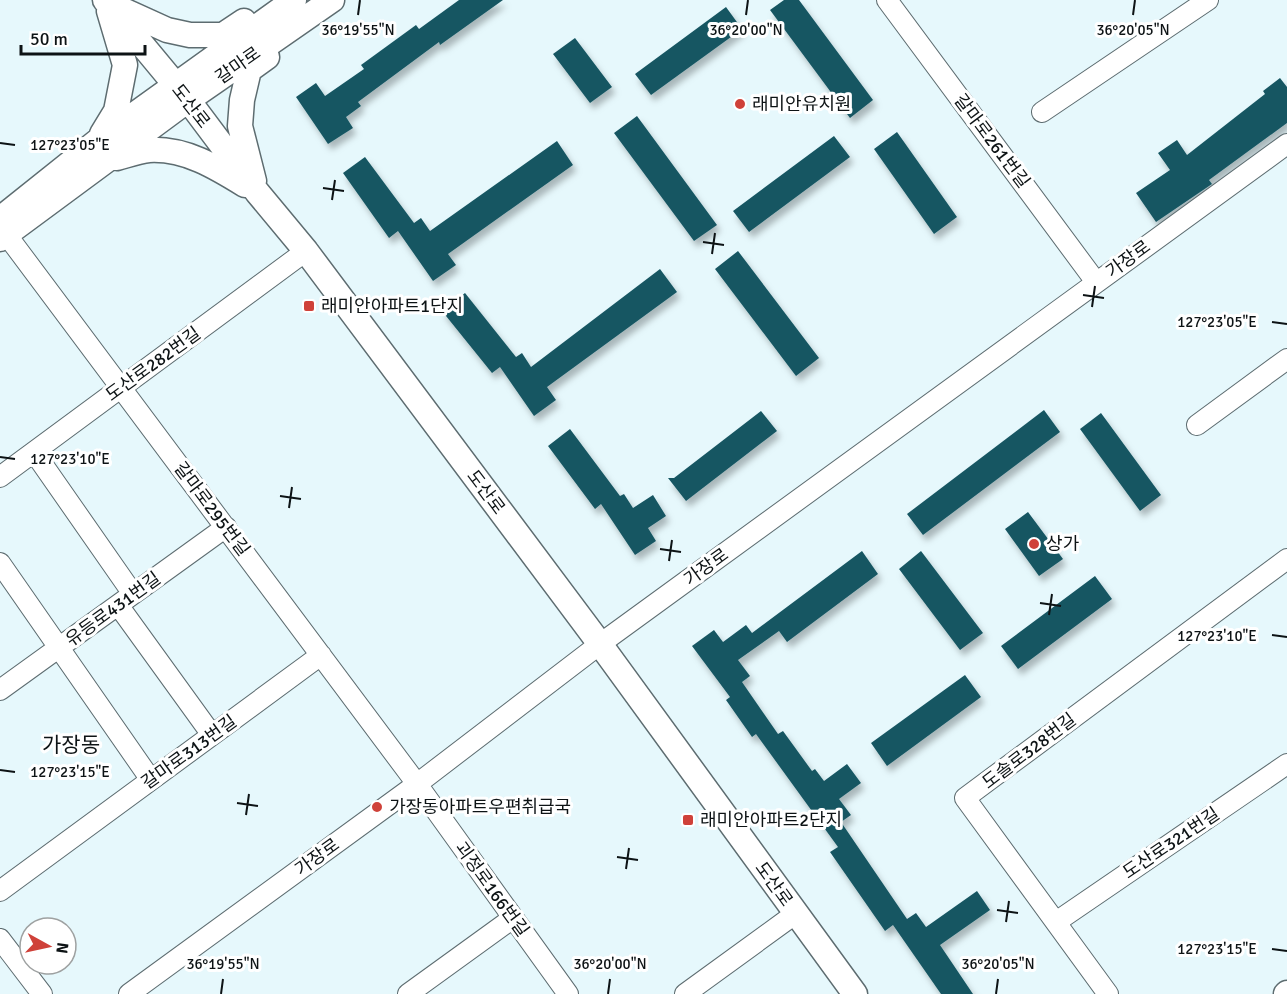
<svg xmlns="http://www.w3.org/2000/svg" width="1287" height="994" viewBox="0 0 1287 994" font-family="Signika,'Noto Sans KR',sans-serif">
  <defs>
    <filter id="shadow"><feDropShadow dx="3.5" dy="6" stdDeviation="3" flood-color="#0004"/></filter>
  </defs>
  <rect width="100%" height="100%" fill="#e6f8fc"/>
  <path fill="#185662" filter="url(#shadow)" d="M 459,0 L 503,0 L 440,45 L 439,42 L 358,102 L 361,106 L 346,117 L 353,128 L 328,144 L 296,97 L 316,83 L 325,96 L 364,69 L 361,65 L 416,25 L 419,29 Z
    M 784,0 L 799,0 L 873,100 L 850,118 L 770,10 Z
    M 726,7 L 742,29 L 651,95 L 635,74 Z
    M 575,38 L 612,87 L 590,103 L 553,54 Z
    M 1280,78 L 1287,87 L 1287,123 L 1209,180 L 1212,184 L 1156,222 L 1136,193 L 1170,170 L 1158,153 L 1177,140 L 1187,155 L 1265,94 L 1263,91 Z
    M 637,116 L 717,225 L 694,241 L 614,133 Z
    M 897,132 L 957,217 L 934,234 L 874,149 Z
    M 834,136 L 850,157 L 749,232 L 733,211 Z
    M 557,141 L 573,165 L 448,254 L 456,265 L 433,281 L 398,231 L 389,238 L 343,173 L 365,157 L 414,223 L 421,218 L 430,231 Z
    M 738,251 L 819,358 L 796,376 L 715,269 Z
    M 660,269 L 677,292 L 547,387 L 556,400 L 534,416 L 500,367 L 492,373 L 442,311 L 465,293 L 516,357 L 522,353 L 531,367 Z
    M 1044,410 L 1060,432 L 923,535 L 907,514 Z
    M 761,411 L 777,431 L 686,501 L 668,478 L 674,478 Z
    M 1101,413 L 1161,495 L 1140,511 L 1080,429 Z
    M 570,429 L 620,496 L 624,494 L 633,508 L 653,495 L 666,516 L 648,528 L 656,541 L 635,555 L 601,504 L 595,509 L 548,446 Z
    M 1028,512 L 1063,559 L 1039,576 L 1005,529 Z
    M 862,551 L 878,574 L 787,642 L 779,631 L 738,660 L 750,676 L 742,682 L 778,734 L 783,731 L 812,771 L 815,769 L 824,781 L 847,764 L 861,783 L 839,799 L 851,815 L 841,822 L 907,919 L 916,913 L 926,927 L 977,891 L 990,910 L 940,945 L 973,994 L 941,994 L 893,925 L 885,931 L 830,852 L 838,847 L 756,734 L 752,737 L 726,700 L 730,697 L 692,646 L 714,630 L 723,642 L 746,625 L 752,633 Z
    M 921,551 L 983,633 L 960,650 L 899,569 Z
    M 1095,576 L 1112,599 L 1018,669 L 1001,646 Z
    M 965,675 L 981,697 L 887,766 L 871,743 Z"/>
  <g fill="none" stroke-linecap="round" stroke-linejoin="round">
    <g stroke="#5d6c70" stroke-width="22">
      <path id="minor" d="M 887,0 L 1096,282
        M 1042,112 L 1208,0
        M 6,234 L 417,784 L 568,994
        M 1197,425 L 1287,359
        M 34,452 L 133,594
        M 0,477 L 306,251
        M 0,563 L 151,780
        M 118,605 L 212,735
        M 0,690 L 226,527
        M 0,891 L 321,655
        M 1056,922 L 1287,764
        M 0,939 L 42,994
        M 129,994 L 417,784 L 600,644 L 1287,144
        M 408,994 L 513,918
        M 685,994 L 795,914
        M 1108,994 L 965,798 L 1287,559"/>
    </g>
    <g stroke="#5d6c70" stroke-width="27">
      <path id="major" d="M 105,0 L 188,100 L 257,192 L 306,251 L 600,644 L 855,994
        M 112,5 L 167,30 L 190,35 L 223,35 L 244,21
        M 102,134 L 116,111 L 125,65 L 109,11
        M 117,158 C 128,155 139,151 149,150 C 185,148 216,167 245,185
        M 254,181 L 240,126 L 242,100 L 249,70 L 267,57
        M 0,219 L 99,140 L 294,0
        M 0,239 L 188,100 L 332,0
        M 1286,994 L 1287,993"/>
    </g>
    <use href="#minor" stroke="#fff" stroke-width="20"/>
    <use href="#major" stroke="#fff" stroke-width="24"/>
  </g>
  <path fill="none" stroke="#0d1315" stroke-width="2" d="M 358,15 L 360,0M 746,15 L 748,0M 1133,15 L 1135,0M 0,143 L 15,145M 323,188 L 344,191M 332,200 L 335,180M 703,242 L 724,245M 712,254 L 715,233M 1083,295 L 1104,298M 1092,307 L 1095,286M 1272,322 L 1287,324M 0,457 L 15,459M 280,496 L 301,499M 289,508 L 292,487M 660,549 L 681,552M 669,561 L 672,540M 1040,603 L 1061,606M 1049,615 L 1052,594M 1272,635 L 1287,637M 0,770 L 15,772M 237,803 L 258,806M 246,815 L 249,794M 617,857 L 638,860M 626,869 L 629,848M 997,910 L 1018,913M 1006,922 L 1009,901M 1272,949 L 1287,951M 221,994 L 223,979M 608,994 L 610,979M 996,994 L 998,979"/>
  <g fill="#cf4139" stroke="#fff" stroke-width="2">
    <circle cx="740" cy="104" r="6"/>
    <rect x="303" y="300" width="12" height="12" rx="3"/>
    <circle cx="1034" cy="544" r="6"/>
    <circle cx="377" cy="807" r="6"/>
    <rect x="682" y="814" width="12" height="12" rx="3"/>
  </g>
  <g text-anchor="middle" stroke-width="6" stroke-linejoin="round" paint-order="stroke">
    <g font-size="18" fill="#0d1315" stroke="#fff">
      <text transform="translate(238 65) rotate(-35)" y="6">갈마로</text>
      <text transform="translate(191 106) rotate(52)" y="6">도산로</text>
      <text transform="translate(992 141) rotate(53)" y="6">갈마로261번길</text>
      <text transform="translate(1128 259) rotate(-36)" y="6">가장로</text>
      <text transform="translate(153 364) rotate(-36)" y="6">도산로282번길</text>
      <text transform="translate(486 492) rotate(53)" y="6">도산로</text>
      <text transform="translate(212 509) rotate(53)" y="6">갈마로295번길</text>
      <text transform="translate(706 567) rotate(-36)" y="6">가장로</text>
      <text transform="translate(113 609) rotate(-36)" y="6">유등로431번길</text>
      <text transform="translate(1029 751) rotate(-37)" y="6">도솔로328번길</text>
      <text transform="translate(189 752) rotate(-36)" y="6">갈마로313번길</text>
      <text transform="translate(1171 843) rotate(-34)" y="6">도산로321번길</text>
      <text transform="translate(317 857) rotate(-36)" y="6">가장로</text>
      <text transform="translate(774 884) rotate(54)" y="6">도산로</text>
      <text transform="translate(492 889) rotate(54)" y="6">괴정로166번길</text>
    </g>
    <g font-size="18" fill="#0d1315" stroke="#fff" text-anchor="start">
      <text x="752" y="110">래미안유치원</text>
      <text x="321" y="312">래미안아파트1단지</text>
      <text x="1046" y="550">상가</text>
      <text x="389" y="813">가장동아파트우편취급국</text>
      <text x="700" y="826">래미안아파트2단지</text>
    </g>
    <g font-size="21" fill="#0d1315" stroke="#fff">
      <text x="71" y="752">가장동</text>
    </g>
  </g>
  <g font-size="15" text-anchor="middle" fill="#0d1315" stroke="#fff" stroke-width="6" stroke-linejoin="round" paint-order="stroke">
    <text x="358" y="35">36°19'55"N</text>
    <text x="746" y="35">36°20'00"N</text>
    <text x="1133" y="35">36°20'05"N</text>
    <text x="70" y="150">127°23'05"E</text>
    <text x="1217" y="327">127°23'05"E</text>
    <text x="70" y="464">127°23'10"E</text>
    <text x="1217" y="641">127°23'10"E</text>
    <text x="70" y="777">127°23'15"E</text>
    <text x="1217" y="954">127°23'15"E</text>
    <text x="223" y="969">36°19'55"N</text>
    <text x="610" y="969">36°20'00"N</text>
    <text x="998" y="969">36°20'05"N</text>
  </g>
  <g transform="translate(48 946) rotate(98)"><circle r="28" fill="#ffffff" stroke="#9ea1a1" stroke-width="1.5"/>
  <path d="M0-4.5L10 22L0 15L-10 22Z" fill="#cf4139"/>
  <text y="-9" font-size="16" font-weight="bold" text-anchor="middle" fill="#0d1315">N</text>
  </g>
  <path d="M21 45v9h124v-9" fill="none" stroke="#0d1315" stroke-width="3"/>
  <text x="30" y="45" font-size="18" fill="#0d1315" stroke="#ffffff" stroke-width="4.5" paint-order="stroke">50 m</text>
</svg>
